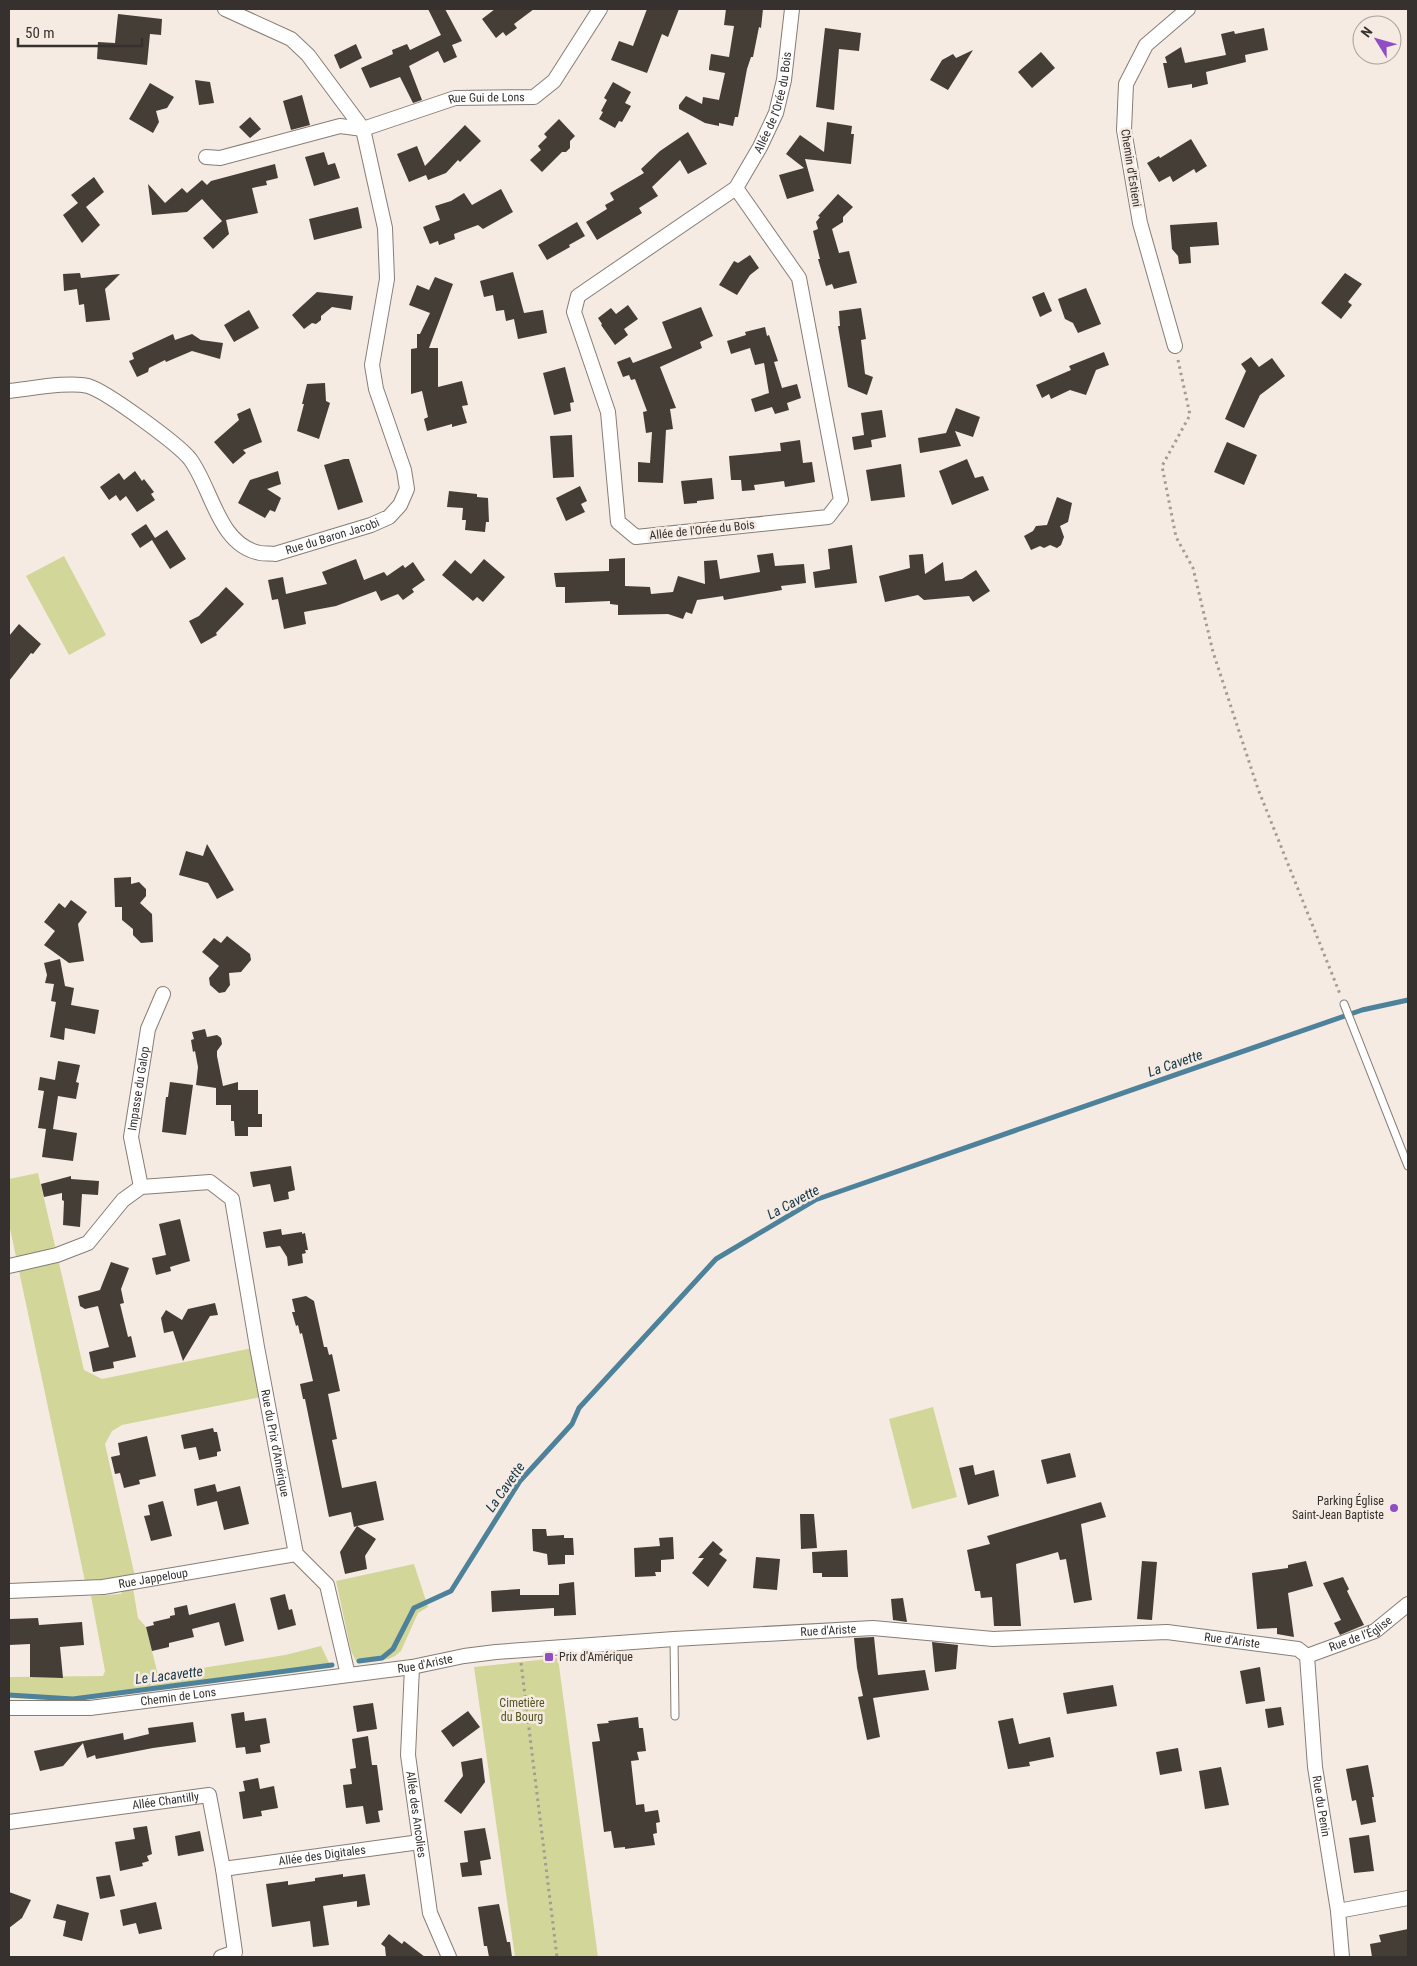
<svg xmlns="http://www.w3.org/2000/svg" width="1417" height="1966" viewBox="0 0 1417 1966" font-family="'Roboto Condensed',sans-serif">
  <rect width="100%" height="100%" fill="#f6ebe3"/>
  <path fill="#d2d699" d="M 64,556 L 106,635 L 69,655 L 26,576 Z
    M 38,1173 L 84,1370 L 102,1379 L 257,1347 L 266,1396 L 122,1425 L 112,1431 L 105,1444 L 136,1581 L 86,1586 L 9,1224 L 9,1179 Z
    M 933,1407 L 957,1497 L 912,1509 L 889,1419 Z
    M 414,1564 L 428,1607 L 418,1613 L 401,1651 L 395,1656 L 388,1659 L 357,1663 L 351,1651 L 336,1581 Z
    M 133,1588 L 138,1618 L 146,1627 L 158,1675 L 285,1655 L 321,1646 L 331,1667 L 72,1701 L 9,1698 L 9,1677 L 103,1676 L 105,1671 L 91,1596 L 121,1594 L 124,1589 Z
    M 558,1658 L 598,1957 L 515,1957 L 474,1667 Z"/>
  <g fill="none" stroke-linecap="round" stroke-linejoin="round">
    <path stroke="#4d829a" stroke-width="5" d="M 359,1661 L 382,1658 L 393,1649 L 414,1608 L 451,1591 L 520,1481 L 572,1424 L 579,1408 L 716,1259 L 815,1200 L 1362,1010 L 1408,1000
      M 9,1695 L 73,1699 L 332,1665"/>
  </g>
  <path fill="#443e36" d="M 428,9 L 445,9 L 462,41 L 452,45 L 457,57 L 444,63 L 438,51 L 409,66 L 422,100 L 413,103 L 400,77 L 370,88 L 361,68 L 393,54 L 392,50 L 407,44 L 410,50 L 441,35 Z
    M 495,9 L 534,9 L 514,24 L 517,28 L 506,36 L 503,32 L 496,38 L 482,19 Z
    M 647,9 L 679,9 L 668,37 L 662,34 L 647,73 L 611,60 L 619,41 L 633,46 Z
    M 726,9 L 763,9 L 761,28 L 759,27 L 753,57 L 751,57 L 747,69 L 738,117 L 735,117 L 733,126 L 719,123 L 719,126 L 705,123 L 679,109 L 679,105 L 686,96 L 702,104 L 703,97 L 719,100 L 725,73 L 709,70 L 709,68 L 711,54 L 729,57 L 734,26 L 724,25 Z
    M 118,14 L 162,19 L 161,35 L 150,34 L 147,65 L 97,59 L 98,42 L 115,43 Z
    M 825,28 L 861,33 L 859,51 L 839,49 L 834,110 L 816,107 Z
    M 1264,28 L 1268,50 L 1245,55 L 1246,62 L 1206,72 L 1208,84 L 1192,88 L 1192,84 L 1168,88 L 1163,63 L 1167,63 L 1165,57 L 1181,47 L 1185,63 L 1226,55 L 1221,34 L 1234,31 L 1235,34 Z
    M 356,44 L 362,58 L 340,69 L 334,55 Z
    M 973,50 L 948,90 L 930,80 L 942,60 L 953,54 L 956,58 Z
    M 1041,52 L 1055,68 L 1032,88 L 1018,72 Z
    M 195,80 L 210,82 L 214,103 L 199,105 Z
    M 613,82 L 631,92 L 625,103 L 631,106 L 622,122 L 619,121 L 615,128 L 599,119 L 603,112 L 601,111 L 607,100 L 604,98 Z
    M 150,83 L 174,97 L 167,108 L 156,111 L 159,122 L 153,133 L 129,119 Z
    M 302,95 L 310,125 L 291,130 L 283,101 Z
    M 250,117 L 261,129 L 250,138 L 239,127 Z
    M 559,119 L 575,136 L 570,141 L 570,148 L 566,152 L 562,152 L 542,172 L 530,160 L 541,150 L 538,146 L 547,137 L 544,134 Z
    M 827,122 L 852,126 L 851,134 L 854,134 L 851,164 L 805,159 L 814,191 L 787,199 L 779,175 L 804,168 L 786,154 L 800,135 L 824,152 Z
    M 465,125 L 481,141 L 460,162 L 458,160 L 446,173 L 428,180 L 426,175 L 409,182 L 397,154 L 417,146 L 425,166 Z
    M 688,132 L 707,164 L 688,174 L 680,160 L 652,187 L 658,196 L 639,208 L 642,213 L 597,240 L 586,222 L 607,209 L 605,205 L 614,200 L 610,193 L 644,173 L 641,169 L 660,151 Z
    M 1191,139 L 1207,166 L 1196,173 L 1194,169 L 1173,182 L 1170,176 L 1159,182 L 1147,163 L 1159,156 L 1160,158 Z
    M 324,152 L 328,165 L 335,163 L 340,178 L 314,186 L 305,157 Z
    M 275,164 L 278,178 L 266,181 L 267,185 L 252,188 L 258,213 L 226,220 L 229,234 L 213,249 L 203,238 L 222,221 L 202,199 L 187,212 L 152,215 L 148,184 L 165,203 L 182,188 L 187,193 L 202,180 L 207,185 L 211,181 Z
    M 94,177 L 104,192 L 86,207 L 100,225 L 82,243 L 63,215 L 78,203 L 71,195 Z
    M 501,189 L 513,212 L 483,229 L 478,225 L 454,234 L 455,239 L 439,245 L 438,241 L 430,244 L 423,227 L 440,220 L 435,206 L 451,201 L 464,193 L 472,205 Z
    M 838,194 L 853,207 L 843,217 L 843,222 L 832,229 L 839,253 L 849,251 L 857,283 L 834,289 L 832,284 L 826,286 L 818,259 L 820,259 L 813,231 L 818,229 L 816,222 L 820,217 L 818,216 Z
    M 358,207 L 362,228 L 314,240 L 309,219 Z
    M 577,222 L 585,236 L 569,245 L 570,247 L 547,260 L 538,245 Z
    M 1217,222 L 1219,245 L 1190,247 L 1191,263 L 1179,264 L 1178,256 L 1172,249 L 1170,225 Z
    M 750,255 L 759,268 L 750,275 L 737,295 L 719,285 L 734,261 L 738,263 Z
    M 513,272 L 524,313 L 543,310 L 547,333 L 518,339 L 514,319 L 506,321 L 504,310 L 496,311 L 493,295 L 484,297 L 480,281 Z
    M 80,273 L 81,278 L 120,274 L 105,289 L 110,320 L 86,322 L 84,304 L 79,305 L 77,289 L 64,291 L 63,274 Z
    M 1345,273 L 1362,284 L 1348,302 L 1352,305 L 1341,319 L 1321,303 Z
    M 435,277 L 453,284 L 429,348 L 438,348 L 438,387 L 462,381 L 468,405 L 462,406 L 467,423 L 452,427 L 452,424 L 427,431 L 424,419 L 428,417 L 422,391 L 411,394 L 411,349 L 417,348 L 417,334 L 420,334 L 430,313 L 409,305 L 417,285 L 429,290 Z
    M 1086,288 L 1101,324 L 1078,333 L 1073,323 L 1065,319 L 1058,299 Z
    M 317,292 L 353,296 L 351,310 L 332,307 L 321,316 L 321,320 L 316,324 L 312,323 L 304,329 L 292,315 Z
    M 1044,292 L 1052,311 L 1040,317 L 1032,297 Z
    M 628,305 L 638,319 L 624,329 L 628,335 L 615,345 L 601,325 L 602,324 L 598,318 L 611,308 L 616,314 Z
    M 701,307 L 713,336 L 700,342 L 702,348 L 660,367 L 676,408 L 670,409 L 673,429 L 666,430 L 663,483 L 638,482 L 638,462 L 650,463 L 652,432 L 646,433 L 643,412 L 647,411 L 635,379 L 631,380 L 629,375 L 623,377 L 617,362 L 630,357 L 633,363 L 672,348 L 662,322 Z
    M 861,308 L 866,339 L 861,340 L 865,374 L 873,377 L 867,395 L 848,387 L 838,326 L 840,326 L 839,311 Z
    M 249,310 L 259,328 L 234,342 L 224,325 Z
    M 765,327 L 767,336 L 769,335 L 778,361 L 774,362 L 782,388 L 797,384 L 801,398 L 787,403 L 789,410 L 775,414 L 772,407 L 755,412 L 751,399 L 769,393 L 764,363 L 755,365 L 750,348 L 731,354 L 727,341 L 746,335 L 745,332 Z
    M 173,334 L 175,340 L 192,334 L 201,340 L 223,343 L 220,359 L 192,351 L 166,362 L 165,360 L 149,368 L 148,372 L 137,377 L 129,361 L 134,359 L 132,353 Z
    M 1104,352 L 1109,365 L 1096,370 L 1086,395 L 1070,390 L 1051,399 L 1049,394 L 1042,398 L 1036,385 L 1071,370 L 1069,366 Z
    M 1251,357 L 1259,367 L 1272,358 L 1285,376 L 1260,395 L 1244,428 L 1225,419 L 1246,371 L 1241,364 Z
    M 565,367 L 574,402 L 570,403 L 571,411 L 554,415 L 543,373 Z
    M 325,383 L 326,401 L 330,403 L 319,439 L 297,431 L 304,404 L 302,404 L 307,384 Z
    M 250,408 L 262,442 L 243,450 L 246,453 L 233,464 L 214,442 L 239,420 L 237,414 Z
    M 956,408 L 980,417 L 973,437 L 955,431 L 961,446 L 920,453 L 918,438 L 946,433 Z
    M 882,410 L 886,437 L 871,440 L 872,447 L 854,450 L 852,437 L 864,435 L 861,413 Z
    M 572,435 L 574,477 L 553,478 L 550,436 Z
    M 800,440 L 803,463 L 812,462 L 815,482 L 785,487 L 784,481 L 754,485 L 755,490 L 742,491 L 741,480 L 731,480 L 729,456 L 781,451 L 780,443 Z
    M 1227,442 L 1257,455 L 1244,485 L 1214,472 Z
    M 344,459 L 349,459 L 363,502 L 338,510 L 324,465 Z
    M 967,459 L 975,478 L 983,476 L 989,490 L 952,505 L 939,471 Z
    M 901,464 L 905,497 L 871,501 L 866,470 Z
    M 135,471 L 142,481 L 144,479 L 154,492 L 151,494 L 155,500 L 137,512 L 126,496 L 120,501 L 116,495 L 109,500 L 100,487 L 119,473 L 124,480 Z
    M 278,471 L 281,484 L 267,489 L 281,498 L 275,512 L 270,510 L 265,518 L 238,503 L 250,480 Z
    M 712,478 L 714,499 L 697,501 L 697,503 L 684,504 L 681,481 Z
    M 580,486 L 587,501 L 581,504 L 585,512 L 566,521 L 556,498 Z
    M 449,491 L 477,494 L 477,497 L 488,498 L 489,522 L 486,522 L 485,532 L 465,530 L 466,520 L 462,520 L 463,508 L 447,507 Z
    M 1057,497 L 1072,503 L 1068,522 L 1060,526 L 1064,537 L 1061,545 L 1057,548 L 1050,545 L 1044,548 L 1040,546 L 1031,550 L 1024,536 L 1033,531 L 1036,526 L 1047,525 Z
    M 146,524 L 155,538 L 167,530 L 186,559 L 170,569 L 152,540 L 140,548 L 131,534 Z
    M 852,545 L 857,583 L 815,588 L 813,572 L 830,569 L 828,549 Z
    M 773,553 L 775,566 L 804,564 L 806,583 L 781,586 L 782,590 L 724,600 L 723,596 L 697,600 L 692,614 L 686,612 L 683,619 L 668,614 L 618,615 L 618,605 L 610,604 L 610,601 L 565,603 L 565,587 L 556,587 L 554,573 L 609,571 L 609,559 L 625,558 L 625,586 L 650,587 L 651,594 L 673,592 L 678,576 L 705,584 L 704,561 L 717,560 L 720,579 L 760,572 L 757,555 Z
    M 923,554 L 925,574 L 943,562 L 945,581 L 962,579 L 976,570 L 990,591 L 973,602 L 969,596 L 924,600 L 918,595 L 885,602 L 879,576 L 910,568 L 909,555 Z
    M 356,559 L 364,580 L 384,572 L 387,576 L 403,565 L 405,568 L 413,562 L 425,580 L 412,589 L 414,592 L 403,600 L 398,594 L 381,601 L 376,591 L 336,606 L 304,612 L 306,624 L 284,629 L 278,599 L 272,600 L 268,580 L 283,577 L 286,594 L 327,584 L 322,572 Z
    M 484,559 L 505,577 L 483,602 L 477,597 L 473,601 L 442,575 L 455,560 L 471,574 Z
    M 226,587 L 244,604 L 216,633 L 217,635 L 201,644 L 189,621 L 199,616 Z
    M 19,624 L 41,644 L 33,654 L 31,653 L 9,681 L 9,636 Z
    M 207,844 L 234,890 L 217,899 L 208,883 L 179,875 L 186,851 L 203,856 Z
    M 131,877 L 131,884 L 139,882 L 146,889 L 146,896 L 140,903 L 152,914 L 153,942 L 141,943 L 133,935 L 133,929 L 122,920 L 122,907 L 115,907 L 114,878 Z
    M 71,900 L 87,912 L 78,924 L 84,961 L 69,963 L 44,945 L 55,931 L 44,922 L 59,903 L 65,908 Z
    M 227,936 L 250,954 L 251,960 L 241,972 L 229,973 L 230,985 L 225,992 L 219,993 L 210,985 L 209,978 L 219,966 L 202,952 L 214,938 L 221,943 Z
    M 60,959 L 65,986 L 74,988 L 71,1005 L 99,1010 L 95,1034 L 65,1028 L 64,1040 L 50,1037 L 56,1002 L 51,1001 L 54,984 L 45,983 L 47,975 L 44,963 Z
    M 205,1029 L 207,1037 L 217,1035 L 221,1038 L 222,1044 L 217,1051 L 217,1056 L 223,1086 L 238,1082 L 238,1090 L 258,1090 L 258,1114 L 262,1114 L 262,1127 L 248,1127 L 248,1136 L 235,1136 L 234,1121 L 231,1121 L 231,1105 L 216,1105 L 216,1088 L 196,1085 L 198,1067 L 195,1051 L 193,1052 L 191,1040 L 194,1039 L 192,1032 Z
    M 58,1061 L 80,1065 L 76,1082 L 79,1083 L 76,1099 L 58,1096 L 53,1129 L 77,1133 L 73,1161 L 42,1157 L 46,1129 L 38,1128 L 44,1091 L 38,1090 L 40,1077 L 55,1080 Z
    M 170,1082 L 193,1085 L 186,1135 L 162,1132 L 166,1097 L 168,1097 Z
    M 291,1166 L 295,1190 L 288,1192 L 289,1199 L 274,1202 L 270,1184 L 253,1187 L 250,1172 Z
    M 71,1176 L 71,1179 L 99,1181 L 98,1195 L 82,1194 L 80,1227 L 63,1225 L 64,1201 L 62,1200 L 62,1193 L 44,1197 L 41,1184 Z
    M 180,1219 L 190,1261 L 170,1267 L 171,1271 L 156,1275 L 152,1258 L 166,1255 L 159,1224 Z
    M 281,1229 L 282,1235 L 302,1232 L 302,1234 L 305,1233 L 308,1250 L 305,1250 L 306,1253 L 302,1254 L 303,1263 L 288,1266 L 287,1257 L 280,1246 L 266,1248 L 263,1232 Z
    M 111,1262 L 129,1268 L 121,1289 L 124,1303 L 120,1304 L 128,1337 L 131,1336 L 136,1357 L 113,1362 L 114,1368 L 93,1372 L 89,1352 L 109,1347 L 98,1306 L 85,1309 L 80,1306 L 78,1296 L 100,1290 Z
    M 306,1296 L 314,1301 L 324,1347 L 327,1347 L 329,1355 L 332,1354 L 340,1391 L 328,1394 L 337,1439 L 332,1440 L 342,1488 L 376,1481 L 384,1520 L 357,1526 L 376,1539 L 365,1556 L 367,1569 L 345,1574 L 340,1552 L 357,1526 L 354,1527 L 351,1512 L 329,1517 L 305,1399 L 303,1399 L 300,1384 L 313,1381 L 302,1333 L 300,1334 L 298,1325 L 296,1326 L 292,1312 L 295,1312 L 292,1299 Z
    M 215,1303 L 218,1315 L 210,1316 L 183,1361 L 173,1331 L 164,1333 L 161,1318 L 166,1310 L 182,1320 L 188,1309 Z
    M 213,1428 L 214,1432 L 217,1432 L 221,1451 L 217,1452 L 217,1456 L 199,1460 L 196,1447 L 184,1449 L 181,1435 Z
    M 147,1436 L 156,1476 L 139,1480 L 140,1484 L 124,1488 L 120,1473 L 115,1474 L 111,1457 L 120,1455 L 118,1443 Z
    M 1070,1453 L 1076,1477 L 1047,1484 L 1041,1460 Z
    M 973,1465 L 975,1475 L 994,1470 L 999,1496 L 968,1505 L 959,1468 Z
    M 215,1484 L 217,1492 L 240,1486 L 249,1524 L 224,1530 L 217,1501 L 197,1506 L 194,1489 Z
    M 163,1501 L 172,1536 L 151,1541 L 144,1516 L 150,1515 L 148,1505 Z
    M 1101,1502 L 1106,1517 L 1081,1524 L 1092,1600 L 1074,1603 L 1066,1559 L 1060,1560 L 1058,1552 L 1016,1564 L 1021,1626 L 994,1626 L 992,1597 L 981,1598 L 980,1591 L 975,1591 L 967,1550 L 990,1544 L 987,1536 Z
    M 800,1514 L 814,1514 L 817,1548 L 801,1549 Z
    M 532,1529 L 546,1529 L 547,1536 L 564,1535 L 564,1538 L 573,1538 L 574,1555 L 565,1555 L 565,1564 L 548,1565 L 547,1554 L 533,1551 Z
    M 673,1537 L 674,1559 L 661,1560 L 661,1572 L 655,1572 L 656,1576 L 635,1577 L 634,1548 L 660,1546 L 659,1538 Z
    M 713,1541 L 723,1550 L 719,1554 L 727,1560 L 708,1587 L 692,1573 L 704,1558 L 698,1558 Z
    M 847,1550 L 848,1577 L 822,1577 L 822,1573 L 813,1573 L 812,1552 Z
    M 756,1557 L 780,1559 L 777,1590 L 753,1588 Z
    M 1142,1561 L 1157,1562 L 1152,1620 L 1137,1619 Z
    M 1306,1561 L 1313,1586 L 1288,1593 L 1294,1637 L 1277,1634 L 1277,1628 L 1257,1629 L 1252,1573 L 1288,1568 L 1288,1565 Z
    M 1343,1577 L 1349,1589 L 1347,1591 L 1364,1625 L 1340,1635 L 1334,1623 L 1341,1620 L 1323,1583 Z
    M 574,1582 L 576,1615 L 554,1616 L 554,1608 L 492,1612 L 491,1591 L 520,1589 L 520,1595 L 559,1595 L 559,1584 Z
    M 285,1594 L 289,1610 L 292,1609 L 296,1625 L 278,1630 L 270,1598 Z
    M 903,1598 L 907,1622 L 893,1620 L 891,1599 Z
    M 235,1603 L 244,1641 L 225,1646 L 219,1622 L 192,1629 L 194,1637 L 169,1643 L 169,1647 L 152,1651 L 146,1627 L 154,1625 L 153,1622 L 170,1618 L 170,1616 L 175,1615 L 174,1608 L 187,1605 L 189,1615 Z
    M 38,1618 L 39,1625 L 82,1622 L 84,1645 L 60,1647 L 63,1678 L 30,1677 L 30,1644 L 9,1645 L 9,1619 Z
    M 874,1637 L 878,1675 L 925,1670 L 929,1690 L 873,1698 L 880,1737 L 867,1740 L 858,1697 L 863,1696 L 857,1668 L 854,1638 Z
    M 932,1642 L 958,1645 L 956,1669 L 935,1672 Z
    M 1260,1667 L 1265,1701 L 1246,1704 L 1240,1671 Z
    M 1113,1685 L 1117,1706 L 1067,1714 L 1063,1693 Z
    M 373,1703 L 377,1729 L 357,1732 L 353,1706 Z
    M 1281,1707 L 1284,1725 L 1268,1728 L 1265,1709 Z
    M 468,1711 L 480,1727 L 453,1747 L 441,1731 Z
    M 244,1712 L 245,1721 L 266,1718 L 270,1743 L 260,1745 L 261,1752 L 246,1754 L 245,1747 L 236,1748 L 231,1714 Z
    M 638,1717 L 639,1728 L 643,1728 L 646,1751 L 637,1752 L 639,1760 L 631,1761 L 636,1805 L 644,1804 L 645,1812 L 658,1810 L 660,1822 L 656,1823 L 657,1833 L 653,1834 L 655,1845 L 625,1849 L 625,1847 L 614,1848 L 611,1831 L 604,1832 L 592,1742 L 600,1741 L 597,1724 L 609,1723 L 608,1721 Z
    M 1013,1718 L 1019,1744 L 1050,1737 L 1054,1757 L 1029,1762 L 1030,1766 L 1008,1769 L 998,1721 Z
    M 193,1722 L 196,1742 L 153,1748 L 96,1759 L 95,1755 L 87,1758 L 83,1743 L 63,1766 L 40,1771 L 34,1751 L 123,1733 L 124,1740 L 149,1734 L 148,1728 Z
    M 368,1736 L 372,1765 L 377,1765 L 383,1810 L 378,1811 L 380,1822 L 366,1824 L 363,1806 L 346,1808 L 343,1785 L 352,1784 L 350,1769 L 356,1768 L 352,1739 Z
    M 1178,1748 L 1182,1771 L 1160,1775 L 1156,1752 Z
    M 482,1758 L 485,1782 L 461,1814 L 444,1801 L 463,1776 L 461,1762 Z
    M 1368,1765 L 1374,1797 L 1372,1797 L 1376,1822 L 1361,1825 L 1356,1800 L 1352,1801 L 1346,1769 Z
    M 1221,1767 L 1229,1805 L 1205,1809 L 1199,1771 Z
    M 258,1778 L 260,1789 L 274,1786 L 278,1808 L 261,1811 L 262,1816 L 243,1819 L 239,1792 L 245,1791 L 243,1781 Z
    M 147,1826 L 152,1854 L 147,1856 L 149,1861 L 142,1863 L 143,1866 L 120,1871 L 115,1842 L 135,1839 L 133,1828 Z
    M 485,1828 L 491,1859 L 480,1861 L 482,1875 L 462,1877 L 460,1863 L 468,1862 L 464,1831 Z
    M 200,1831 L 204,1851 L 178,1856 L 175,1836 Z
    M 1369,1835 L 1374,1871 L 1354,1873 L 1349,1838 Z
    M 343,1874 L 343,1877 L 365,1874 L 370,1905 L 357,1907 L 357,1901 L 323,1906 L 329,1945 L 313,1947 L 310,1921 L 272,1927 L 266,1884 L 288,1881 L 288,1885 L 315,1881 L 315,1878 Z
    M 110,1875 L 115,1896 L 100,1899 L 96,1877 Z
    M 9,1892 L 31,1900 L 22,1918 L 9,1928 Z
    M 156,1902 L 162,1929 L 139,1934 L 136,1923 L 123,1926 L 120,1910 Z
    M 57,1904 L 89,1913 L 82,1941 L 63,1936 L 66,1921 L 53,1918 Z
    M 499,1904 L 507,1942 L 510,1942 L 512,1957 L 489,1957 L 487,1946 L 484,1946 L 478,1907 Z
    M 1408,1929 L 1408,1956 L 1372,1957 L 1370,1944 L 1381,1942 L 1379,1935 Z
    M 389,1934 L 402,1944 L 404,1941 L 425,1957 L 386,1957 L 385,1947 L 381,1944 Z"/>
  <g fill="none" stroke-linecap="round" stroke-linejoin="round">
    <g stroke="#867d75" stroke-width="9">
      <path id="service" d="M 1344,1004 L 1408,1166
        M 674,1639 L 675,1716"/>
    </g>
    <g stroke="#867d75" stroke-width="16">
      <g id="minor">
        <path id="s1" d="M 206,157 L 220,158 L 340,126 L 363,129 L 455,98 L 534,97 L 554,81 L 600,9"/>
        <path id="s2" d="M 736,188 L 799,278 L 841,500 L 828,517 L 636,537 L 618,522 L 608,412 L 574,312 L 578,296 L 736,188 L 760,147 L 776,113 L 784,80 L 792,9"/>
        <path d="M 1175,346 L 1140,223 L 1124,130 L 1126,84 L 1146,45 L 1188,9"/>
        <path id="s3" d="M 9,391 C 30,389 69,381 88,386 C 106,391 178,444 190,459 C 212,488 218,545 260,553 C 265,554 270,553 275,554 L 371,525 L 389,517 L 400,505 L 407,489 L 404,470 L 376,389 L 372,365 L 387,279 L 385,228 L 363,129 L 308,55 L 291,39 L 225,9"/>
        <path id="s4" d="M 141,1187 L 131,1137 L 148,1029 L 163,994"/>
        <path id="s5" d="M 9,1266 L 57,1255 L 88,1243 L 123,1200 L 141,1187 L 210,1182 L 232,1199 L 257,1347 L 296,1554 L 327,1585 L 348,1675"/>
        <path id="s6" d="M 9,1591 L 103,1587 L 296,1554"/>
        <path id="s7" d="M 1307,1656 L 1315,1767 L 1338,1911 L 1342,1957"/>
        <path id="s8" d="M 1307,1656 L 1375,1631 L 1408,1604"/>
        <path id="s9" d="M 412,1667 L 408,1755 L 430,1913 L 449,1957"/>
        <path id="s10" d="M 9,1708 L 90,1708 L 412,1667 L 464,1656 L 496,1652 L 674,1639 L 873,1628 L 993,1639 L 1167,1632 L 1298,1649 L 1307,1656"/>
        <path id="s11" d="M 9,1822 L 209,1795 L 223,1869 L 235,1952 L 221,1957"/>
        <path id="s12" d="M 223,1869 L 420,1842"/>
        <path d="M 1338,1911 L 1408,1898"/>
      </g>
    </g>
    <path stroke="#a39b95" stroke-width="3" stroke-dasharray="2.5 4" stroke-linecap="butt" d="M 1178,360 L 1190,415 L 1162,466 L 1176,537 L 1193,568 L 1213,652 L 1258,789 L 1340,994
      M 521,1663 L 557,1957"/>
    <use href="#service" stroke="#fff" stroke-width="7"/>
    <use href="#minor" stroke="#fff" stroke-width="14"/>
  </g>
  <g fill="#904ec3" stroke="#f6ebe3" stroke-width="2">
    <circle cx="1394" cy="1508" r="5"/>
    <rect x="544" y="1652" width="10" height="10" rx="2.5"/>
  </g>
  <g text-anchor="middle" stroke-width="5" stroke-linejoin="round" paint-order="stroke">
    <g font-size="12" fill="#36312e" stroke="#f6ebe3">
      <text dy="4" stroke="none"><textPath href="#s1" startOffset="290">Rue Gui de Lons</textPath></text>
      <text dy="4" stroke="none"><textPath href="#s2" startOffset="1092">Allée de l'Orée du Bois</textPath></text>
      <text transform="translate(1131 168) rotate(81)" y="4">Chemin d'Estieni</text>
      <text transform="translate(702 530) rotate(-6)" y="4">Allée de l'Orée du Bois</text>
      <text dy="4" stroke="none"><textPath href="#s3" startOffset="402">Rue du Baron Jacobi</textPath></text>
      <text dy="4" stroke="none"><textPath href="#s4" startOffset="100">Impasse du Galop</textPath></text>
      <text dy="4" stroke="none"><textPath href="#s5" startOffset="505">Rue du Prix d'Amérique</textPath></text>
      <text dy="4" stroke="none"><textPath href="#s6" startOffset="145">Rue Jappeloup</textPath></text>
      <text dy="4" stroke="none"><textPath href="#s10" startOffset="824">Rue d'Ariste</textPath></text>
      <text dy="4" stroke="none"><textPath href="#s8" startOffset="58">Rue de l'Église</textPath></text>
      <text dy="4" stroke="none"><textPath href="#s10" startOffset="1229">Rue d'Ariste</textPath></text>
      <text dy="4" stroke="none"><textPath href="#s10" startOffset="419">Rue d'Ariste</textPath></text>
      <text dy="4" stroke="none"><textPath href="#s10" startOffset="170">Chemin de Lons</textPath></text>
      <text dy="4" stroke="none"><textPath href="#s11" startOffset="158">Allée Chantilly</textPath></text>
      <text dy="4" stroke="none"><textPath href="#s7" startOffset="151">Rue du Penin</textPath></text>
      <text dy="4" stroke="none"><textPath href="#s9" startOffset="148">Allée des Ancolies</textPath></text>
      <text dy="4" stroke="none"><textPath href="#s12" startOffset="100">Allée des Digitales</textPath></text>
    </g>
    <g font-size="12" fill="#36312e" stroke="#f6ebe3" text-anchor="end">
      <text x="1384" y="1505">Parking Église<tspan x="1384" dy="14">Saint-Jean Baptiste</tspan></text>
      <text x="559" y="1661" text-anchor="start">Prix d'Amérique</text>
    </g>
    <g font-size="12" fill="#535520" stroke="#f6ebe3">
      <text x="522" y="1707">Cimetière<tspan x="522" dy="14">du Bourg</tspan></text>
    </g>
    <g font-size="14" font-style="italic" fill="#143747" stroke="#f6ebe3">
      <text transform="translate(1175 1063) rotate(-19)" y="5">La Cavette</text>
      <text transform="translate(793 1202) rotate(-28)" y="5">La Cavette</text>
      <text transform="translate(505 1487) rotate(-55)" y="5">La Cavette</text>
      <text transform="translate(169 1675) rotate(-7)" y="5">Le Lacavette</text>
    </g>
  </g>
  <rect width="1417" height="1966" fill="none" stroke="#36312e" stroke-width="20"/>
  <g transform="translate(1377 40) rotate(307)"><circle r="24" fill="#f6ebe3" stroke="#a9a19b"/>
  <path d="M0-4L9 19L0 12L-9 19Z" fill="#904ec3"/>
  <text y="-8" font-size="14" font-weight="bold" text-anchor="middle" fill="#36312e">N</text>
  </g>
  <path d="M18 38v8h124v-8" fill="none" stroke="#36312e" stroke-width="2.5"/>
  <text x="25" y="38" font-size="15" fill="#36312e" stroke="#f6ebe3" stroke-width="4" paint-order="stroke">50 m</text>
</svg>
